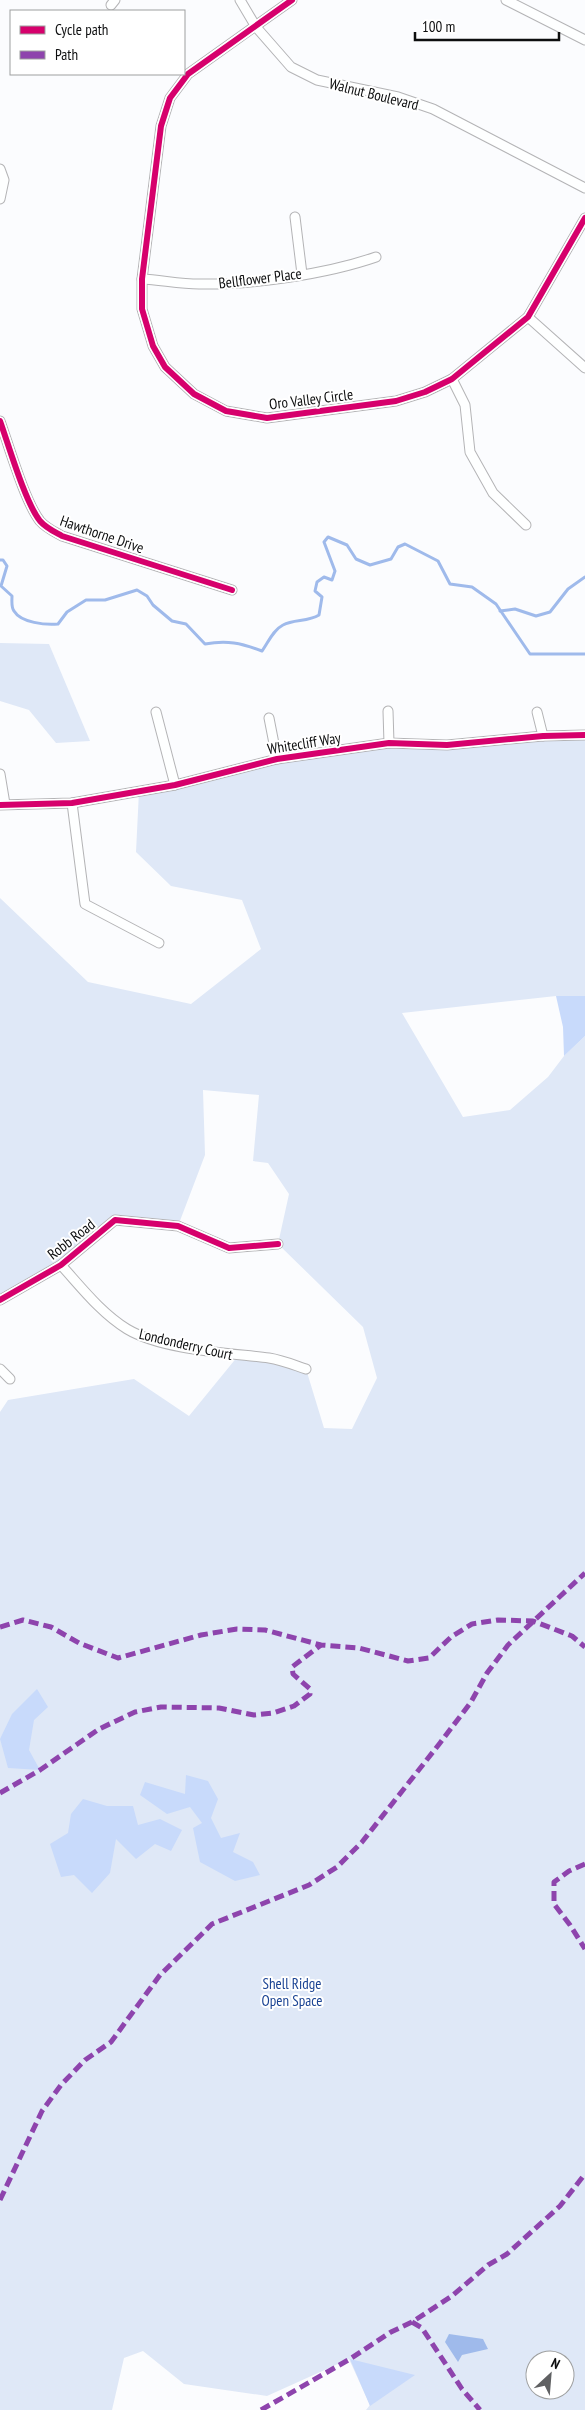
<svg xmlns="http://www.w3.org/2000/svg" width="585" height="2410" font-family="'PT Sans Narrow',sans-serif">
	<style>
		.green { fill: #dfe8f7; fill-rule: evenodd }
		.forest { fill: #c8dafb }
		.water { fill: #9fbaeb }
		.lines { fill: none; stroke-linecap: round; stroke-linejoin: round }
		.stream { stroke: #9fbaeb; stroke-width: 3 }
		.minor-casing { stroke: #b4b4b6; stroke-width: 11 }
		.minor { stroke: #feffff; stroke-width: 9 }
		.quiet { stroke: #8e44ad; stroke-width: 5; stroke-dasharray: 10 5; stroke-linecap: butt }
		.cycleway-casing { stroke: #fff; stroke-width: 9 }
		.cycleway { stroke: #d6006c; stroke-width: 6 }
		.labels { text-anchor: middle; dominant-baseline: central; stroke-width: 4; stroke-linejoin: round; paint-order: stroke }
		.street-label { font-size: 15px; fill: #0d0e0f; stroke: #fff }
		.park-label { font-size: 15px; fill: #1a4393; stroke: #fff }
	</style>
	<rect width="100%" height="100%" fill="#fbfcfe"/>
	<g class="green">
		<path d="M0 643 49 644 90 741 56 743 29 710 0 701Z"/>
		<path d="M585 735V996H556L402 1013 463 1117 510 1110 548 1077 564 1056 585 1036V2410H366L370 2405 349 2359 267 2396 184 2384 143 2351 124 2358 112 2410H0V1412L8 1400 134 1379 189 1416 238 1356 306 1369 324 1428 352 1429 377 1378 363 1327 278 1244 289 1194 268 1163 253 1161 259 1095 203 1090 205 1155 178 1226 115 1220 61 1265 0 1300V898L88 982 191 1004 261 949 242 900 171 886 136 852 139 791 277 759 389 743ZM535 2360H565V2390H535Z"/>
	</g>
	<g class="forest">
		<path d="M556 996H585V1036L564 1056 563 1027Z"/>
		<path d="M37 1689 48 1707 34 1720 29 1750 40 1770 8 1768 0 1739 12 1714Z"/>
		<path d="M186 1775 208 1781 218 1799 211 1818 221 1838 240 1833 233 1852 253 1862 260 1875 235 1881 200 1862 193 1828 202 1823 190 1807 167 1814 140 1795 145 1782 185 1794Z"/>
		<path d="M83 1799 107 1806H133L138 1825 160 1819 182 1830 171 1851 155 1844 136 1859 116 1839 110 1873 92 1893 74 1875 61 1877 50 1844 68 1833 71 1814Z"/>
		<path d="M350 2359 415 2375 370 2406Z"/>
	</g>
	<path class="water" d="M449 2334 483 2339 488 2349 462 2355 458 2362 445 2342Z"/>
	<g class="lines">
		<g class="stream">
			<path d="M0 560H3L7 566 1 586 12 596C12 601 11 607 14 611 21 623 46 625 58 624L67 612 86 600H105L137 590 147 596 153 605 172 621 186 624 205 644C227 640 241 643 262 651 268 643 273 630 283 625 294 619 308 622 319 615L322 597 315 591 317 582 324 577 332 580 335 571 324 542 328 537 347 545 356 559 370 565 391 559 398 547 405 544 438 561 450 584 472 587 496 604 530 654H585"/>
			<path d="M500 611 515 609 536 616 550 612 568 589 585 577"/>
		</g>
		<g class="minor-casing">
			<g id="minor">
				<path d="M240 0 256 27 291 67 317 80 398 97 433 109 585 188"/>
				<path d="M292 0 188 74 170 98 161 126 142 279V309L153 346 165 367 194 394 226 411 267 418 396 401 425 392 452 379 528 317 585 218"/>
				<path d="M506 0 585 40"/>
				<path d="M111 5 115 0"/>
				<path d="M0 169 4 180 0 199"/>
				<path d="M295 217 302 274"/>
				<path d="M142 279C161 280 180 284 199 284 252 285 327 274 376 257"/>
				<path d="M528 317 585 368"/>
				<path d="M452 379 465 405 470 452 493 493 526 525"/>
				<path d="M0 421C9 446 25 502 40 521 46 528 55 532 62 536L232 590"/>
				<path d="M388 711 389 743"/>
				<path d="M156 712 175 785"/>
				<path d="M537 712 543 736"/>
				<path d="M269 718 277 759"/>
				<path d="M0 774 5 804"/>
				<path d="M72 803 85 904 159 943"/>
				<path d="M0 805 72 803 175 785 277 759 389 743 447 745 543 736 585 735"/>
				<path d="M61 1265C81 1287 101 1313 127 1329 162 1350 229 1353 269 1358 282 1360 294 1365 306 1369"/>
				<path d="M0 1300 61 1265 115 1220 178 1226 229 1248 278 1244"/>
				<path d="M0 1369 10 1379"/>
			</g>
		</g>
		<use href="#minor" class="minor"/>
		<g class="quiet">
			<path d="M0 1627 23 1620 51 1627 79 1643 118 1658 201 1635 237 1629 265 1630 321 1645 359 1648 408 1661 429 1658 451 1637 472 1624 498 1620 533 1621 572 1636 585 1647"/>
			<path d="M0 1793 40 1770 99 1729 135 1712 161 1707 219 1708 254 1715 273 1713 294 1706 310 1694V1689L293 1674 292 1667 321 1645"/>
			<path d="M585 1864 569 1871 554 1882V1904L570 1925 585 1949"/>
			<path d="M0 2200 42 2111 61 2085 85 2060 111 2042 160 1975 212 1924 309 1885 337 1867 362 1842 440 1743 471 1702 487 1673 508 1645 585 1573"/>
			<path d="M412 2322 422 2328 462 2389 480 2410"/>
			<path d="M261 2410 350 2359 391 2332 412 2322 452 2296 488 2265 507 2254 560 2206 585 2174"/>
		</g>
		<g class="cycleway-casing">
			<g id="cycleway">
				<path d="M292 0 188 74 170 98 161 126 142 279V309L153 346 165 367 194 394 226 411 267 418 396 401 425 392 452 379 528 317 585 218"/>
				<path d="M0 421C9 446 25 502 40 521 46 528 55 532 62 536L232 590"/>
				<path d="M0 805 72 803 175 785 277 759 389 743 447 745 543 736 585 735"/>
				<path d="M0 1300 61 1265 115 1220 178 1226 229 1248 278 1244"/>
			</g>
		</g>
		<use href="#cycleway" class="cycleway"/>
	</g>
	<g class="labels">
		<g class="street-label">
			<text transform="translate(374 94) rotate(14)">Walnut Boulevard</text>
			<text transform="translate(260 278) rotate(-7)">Bellflower Place</text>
			<text transform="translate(311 399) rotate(-7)">Oro Valley Circle</text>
			<text transform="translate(102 534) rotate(19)">Hawthorne Drive</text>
			<text transform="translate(304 743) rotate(-9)">Whitecliff Way</text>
			<text transform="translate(71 1239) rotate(-38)">Robb Road</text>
			<text transform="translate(186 1344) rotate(13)">Londonderry Court</text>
		</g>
		<g class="park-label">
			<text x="292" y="1983">Shell Ridge<tspan x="292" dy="17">Open Space</tspan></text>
		</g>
	</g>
	<rect x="10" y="10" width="175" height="65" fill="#ffffff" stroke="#9e9f9f"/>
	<rect x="20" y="26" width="25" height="8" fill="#d6006c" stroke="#9e9f9f"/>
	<text x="55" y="35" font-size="15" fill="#0d0e0f">Cycle path</text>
	<rect x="20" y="51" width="25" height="8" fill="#8e44ad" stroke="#9e9f9f"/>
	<text x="55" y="60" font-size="15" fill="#0d0e0f">Path</text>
	<g transform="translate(550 2375) rotate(26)"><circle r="24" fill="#ffffff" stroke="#9e9f9f"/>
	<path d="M0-4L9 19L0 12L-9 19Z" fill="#606163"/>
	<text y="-8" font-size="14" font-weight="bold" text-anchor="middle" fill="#0d0e0f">N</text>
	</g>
	<path d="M415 32v8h144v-8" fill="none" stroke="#0d0e0f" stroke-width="2.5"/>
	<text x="422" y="32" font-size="15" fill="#0d0e0f" stroke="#ffffff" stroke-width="4" paint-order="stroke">100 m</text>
</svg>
